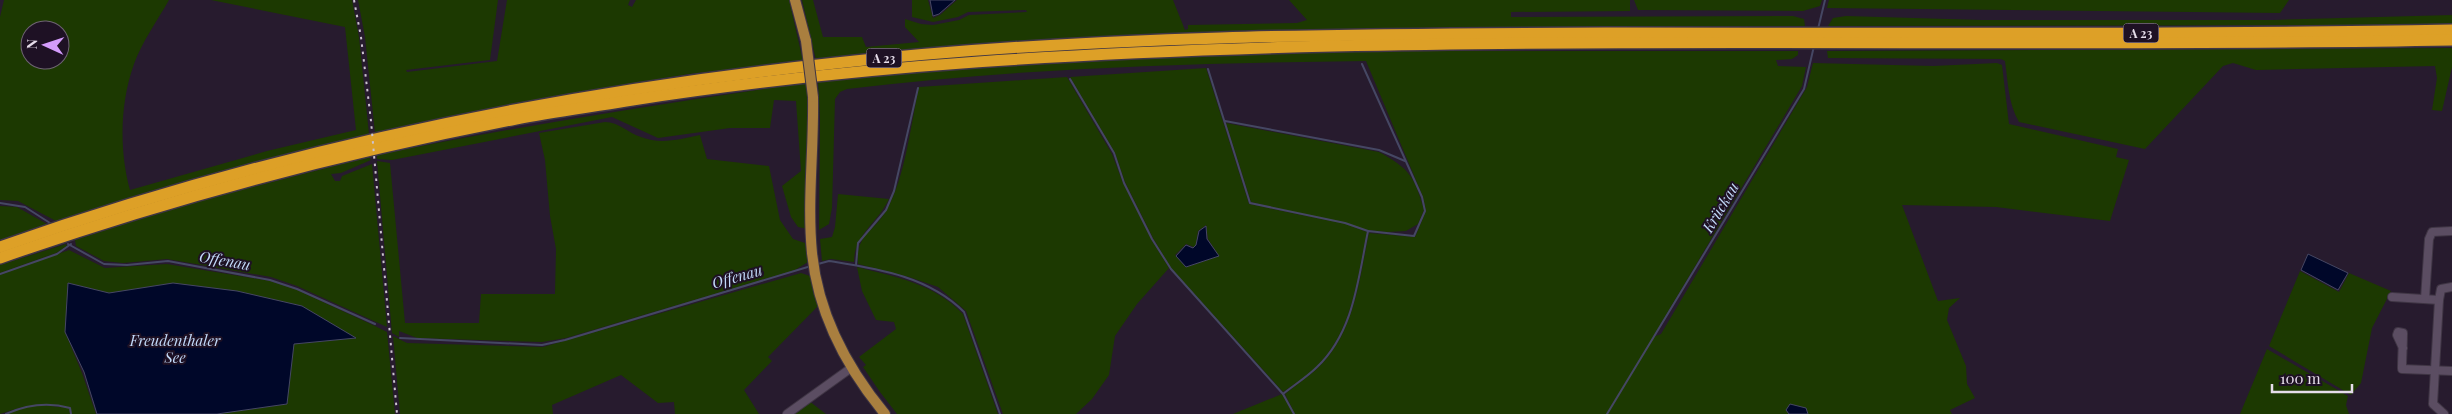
<svg xmlns="http://www.w3.org/2000/svg" width="2452" height="414" font-family="'Playfair Display',serif">
	<style>
		.green { fill: #1c3901; fill-rule: evenodd }
		.water { fill: #000729; stroke: #454763 }
		.lines { fill: none; stroke-linecap: round; stroke-linejoin: round }
		.stream { stroke: #454763; stroke-width: 2 }
		.minor-casing { stroke: #3f3544; stroke-width: 10 }
		.major-casing { stroke: #3f3544; stroke-width: 12 }
		.highway-casing { stroke: #3f3544; stroke-width: 14 }
		.minor { stroke: #5b4d62; stroke-width: 8 }
		.major { stroke: #a97f3f; stroke-width: 10 }
		.highway { stroke: #dda027; stroke-width: 11 }
		.rail { stroke: #ccc3d1; stroke-width: 2; stroke-dasharray: 2.5 5; stroke-linecap: butt }
		.major-bridge-casing { stroke: #3f3544; stroke-width: 12; stroke-linecap: butt }
		.major-bridge { stroke: #a97f3f; stroke-width: 10 }
		.labels { text-anchor: middle; dominant-baseline: central; stroke-width: 4; stroke-linejoin: round; paint-order: stroke }
		.shield { fill: #1e1124; stroke: #aaa0af; stroke-width: 1 }
		.shield-label { font-size: 12px; font-weight: bold; fill: #e6ddea }
		.water-label { font-size: 15px; font-style: italic; fill: #c2d9f9; stroke: #1e1124 }
	</style>
	<rect width="100%" height="100%" fill="#271b2e"/>
	<g class="green">
		<path d="M4 0H169C157 21 142 42 134 64 120 103 119 150 130 190L267 151 356 130 345 27 211 0H352L359 37 369 134 270 159 56 221 18 201 0 200V17ZM30 30H60V60H30Z"/>
		<path d="M358 0H498L490 60 406 70 407 72 497 61 507 0H630L628 5 632 7 636 0H789L803 61 689 74 545 98 375 133 365 37Z"/>
		<path d="M802 0H813L823 37H862L866 47 919 42 905 27V19L921 24 933 25 959 20 969 15 1027 12 1026 10 968 12 958 17 933 22 912 17V0H928L933 18 940 15 957 0H1173L1185 30 1188 29V25L1297 23 1307 20 1289 0H1630V11L1511 12V17L1793 16 1804 19 1805 26C1475 28 1144 23 816 60Z"/>
		<path d="M1634 0H1822L1820 6 1803 11 1638 10Z"/>
		<path d="M1829 0H2289L2280 13 1827 8Z"/>
		<path d="M2452 15V24L2448 25 1828 26 1833 18 1846 16 1982 20H2272Z"/>
		<path d="M2452 48V67L2442 111 2432 110 2437 78 2435 66 2256 70 2233 63 2223 66 2145 149 2019 122C2008 103 2008 82 2005 61L2001 59 1828 58 1827 51Z"/>
		<path d="M1364 51H1798V55L1792 59 1776 60 1778 66 1806 67 1802 86 1653 337 1661 334 1807 87 1813 63 1933 66 1997 63 2002 65 2009 124 2118 149 2116 157 2129 160 2110 221 1996 207 1902 205 1938 301 1960 298 1949 308 1947 320 1966 366 1967 384 1975 398 1950 410 1952 414H1808L1786 410 1789 414H1295L1285 394C1296 385 1308 377 1318 368 1355 332 1359 280 1369 233L1415 237 1426 211 1423 197 1366 61C1193 63 1019 68 847 89L840 92 835 99 832 208 829 224 819 230 820 119 818 81C1000 64 1181 56 1364 51Z"/>
		<path d="M1206 68 1249 204 1345 224 1367 232C1357 279 1353 330 1317 366 1307 376 1294 384 1283 392L1171 268 1153 238 1125 182 1115 153 1070 77ZM1206 225 1208 239 1219 256 1186 267 1175 255 1186 244 1194 247 1196 245 1198 231Z"/>
		<path d="M1067 77 1112 154 1123 183 1151 239 1169 268 1137 304 1115 336 1109 375 1092 399 1076 414H1003L966 311 938 287 909 277 858 264C855 234 875 232 887 209 905 178 911 123 919 87Z"/>
		<path d="M806 83 808 98V229L798 227 791 217 782 186 801 171 796 101 774 100 770 128H730L658 138 612 117 392 160 377 159V155C519 126 662 103 806 83Z"/>
		<path d="M605 122C619 122 628 133 641 137 661 145 680 139 700 135L707 159 769 166 780 220 793 239 805 243 808 262 795 270 566 338 542 342 417 338 399 331V337L392 333 377 161 390 163 405 323H479L481 294H555L556 249 550 216 545 160 539 133Z"/>
		<path d="M1226 123 1379 152C1410 169 1414 176 1424 210L1418 224 1406 231 1387 232 1368 230 1251 202Z"/>
		<path d="M369 157 371 160 341 173 331 174 335 181H340L342 176 372 164 387 327 297 286 271 277 167 259 123 263 104 261 76 246 75 240 189 203Z"/>
		<path d="M838 194 889 199C878 223 854 234 854 262L831 259 822 261 820 239 832 237 835 227Z"/>
		<path d="M0 206 17 207 47 224 0 240Z"/>
		<path d="M66 244 67 246 56 253 0 273V265Z"/>
		<path d="M69 250 105 268 167 264 270 281 297 290 375 326 387 332 395 414H217L286 404 294 344 355 338 302 306 237 291 173 283 109 293 68 283 65 332 82 373 96 414H71L70 407 42 404 22 407 0 414V275Z"/>
		<path d="M857 267C896 277 935 284 963 314L998 414H897L880 392 863 367 866 365 859 357 896 329 894 322 876 320 862 291Z"/>
		<path d="M2300 271 2339 292 2349 273 2391 291 2372 328 2361 383 2351 395 2269 346Z"/>
		<path d="M801 273 810 276 818 306 768 357 772 361 744 390 759 414H675L674 402 658 403 621 375 552 405 553 414H400L393 336 407 343 543 347Z"/>
		<path d="M2267 349 2348 396 2346 405 2349 414H2280V412V414H2240Z"/>
		<path d="M1282 394 1293 414H1233Z"/>
		<path d="M809 401 826 414H793Z"/>
		<path d="M41 405 69 408 70 414H7L22 408Z"/>
	</g>
	<g class="water">
		<path d="M930 0H955L939 14 933 16Z"/>
		<path d="M1206 226 1207 239 1219 256 1186 267 1176 256 1186 245 1193 248 1196 245 1199 231Z"/>
		<path d="M2308 254 2348 273 2338 290 2301 270Z"/>
		<path d="M68 283 109 293 173 283 237 291 302 306 356 338 294 344 287 404 217 414H97L84 372 65 332Z"/>
		<path d="M1790 404 1806 408 1808 414H1789L1786 410Z"/>
	</g>
	<g class="lines">
		<g class="stream">
			<path d="M1818 29 1825 0"/>
			<path d="M1208 69 1250 203 1345 223 1368 231"/>
			<path d="M1070 79 1114 153 1124 183 1152 239 1171 269 1283 394 1294 414"/>
			<path d="M1225 121 1379 150 1405 161"/>
			<path d="M0 203 25 207 50 223"/>
			<path d="M68 244 104 264 127 265 168 261 270 280 297 289 375 324"/>
			<path d="M818 264 829 261C878 269 928 276 964 312L1000 414"/>
			<path d="M856 265 858 243 886 210 894 191 918 88"/>
			<path d="M0 274 57 254 71 244"/>
			<path d="M400 338 542 345 565 340 811 266"/>
			<path d="M1283 394C1294 385 1307 377 1317 367 1354 332 1358 279 1368 231L1414 236 1425 211 1422 197 1362 64"/>
			<path d="M6 414C26 405 48 402 70 408L71 414"/>
			<path d="M1607 414 1804 89 1814 46"/>
		</g>
		<g class="minor-casing">
			<g id="minor">
				<path d="M2392 297 2439 300"/>
				<path d="M2425 299 2429 239 2432 232 2452 231"/>
				<path d="M2403 348 2397 335 2398 332 2403 333C2403 345 2402 357 2402 369L2452 371"/>
				<path d="M787 414 851 368"/>
				<path d="M2444 414 2433 404 2439 300 2441 289 2452 287"/>
			</g>
		</g>
		<g class="major-casing">
			<g id="major">
				<path d="M795 0 806 41"/>
				<path d="M813 97C814 149 807 202 812 253 818 313 847 368 885 414"/>
			</g>
		</g>
		<g class="highway-casing">
			<g id="highway">
				<path d="M0 247C270 152 552 93 836 63 1092 35 1350 34 1606 33 1888 33 2170 35 2452 30"/>
				<path d="M0 258C168 199 341 153 516 119 552 112 590 107 626 101 860 64 1096 52 1333 46 1706 38 2079 47 2452 40"/>
			</g>
		</g>
		<use href="#minor" class="minor"/>
		<use href="#major" class="major"/>
		<use href="#highway" class="highway"/>
		<path class="rail" d="M354 0 361 37 371 121 397 414"/>
		<g class="major-bridge-casing">
			<path id="major-bridge" d="M806 41 813 97"/>
		</g>
		<use href="#major-bridge" class="major-bridge"/>
	</g>
	<g class="labels">
		<g class="shield">
			<rect x="2123.5" y="23.5" width="35" height="19" rx="4"/>
			<rect x="866.5" y="48.5" width="35" height="19" rx="4"/>
		</g>
		<g class="shield-label">
			<text x="2141" y="33">A 23</text>
			<text x="884" y="58">A 23</text>
		</g>
		<g class="water-label">
			<text transform="translate(1720 207) rotate(-59)">Krückau</text>
			<text transform="translate(225 260) rotate(10)">Offenau</text>
			<text transform="translate(737 276) rotate(-16)">Offenau</text>
			<text x="175" y="340">Freudenthaler<tspan x="175" dy="17">See</tspan></text>
		</g>
	</g>
	<g transform="translate(45 45) rotate(273)"><circle r="24" fill="#1e1124" stroke="#6e6373"/>
	<path d="M0-4L9 19L0 12L-9 19Z" fill="#d49cfb"/>
	<text y="-8" font-size="14" font-weight="bold" text-anchor="middle" fill="#e6ddea">N</text>
	</g>
	<path d="M2272 384v8h80v-8" fill="none" stroke="#e6ddea" stroke-width="2.5"/>
	<text x="2280" y="384" font-size="15" fill="#e6ddea" stroke="#1e1124" stroke-width="4" paint-order="stroke">100 m</text>
</svg>
